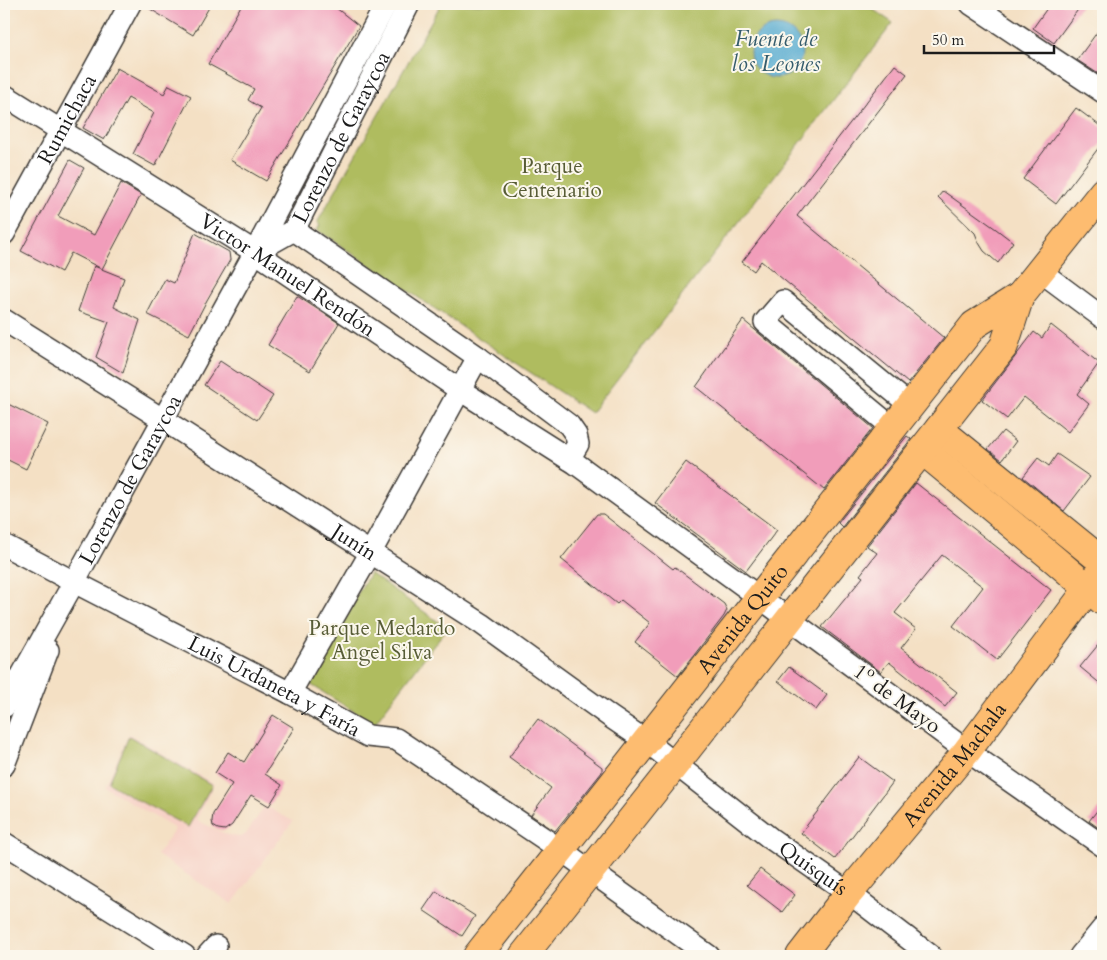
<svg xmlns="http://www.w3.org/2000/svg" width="1107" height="960" font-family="Cardo,serif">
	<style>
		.built { fill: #f7d1c6 }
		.green { fill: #afbc5e; stroke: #666c3d }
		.water { fill: #54aad0; stroke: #386376 }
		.building { fill: #f19dba }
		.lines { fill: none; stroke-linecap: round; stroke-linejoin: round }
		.minor-casing { stroke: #3c3935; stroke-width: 24 }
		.major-casing { stroke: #3c3935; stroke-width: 30 }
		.minor { stroke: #fff; stroke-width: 21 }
		.major { stroke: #fdbc70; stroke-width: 28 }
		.labels { text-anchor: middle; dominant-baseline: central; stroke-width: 4; stroke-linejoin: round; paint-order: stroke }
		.street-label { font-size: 21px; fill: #1c1c1c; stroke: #fbf7ec }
		.park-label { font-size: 21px; fill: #575c36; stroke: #fbf7ec }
		.water-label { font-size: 22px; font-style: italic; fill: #355c6d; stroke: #fbf7ec }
	</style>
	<rect width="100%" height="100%" fill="#fbf7ec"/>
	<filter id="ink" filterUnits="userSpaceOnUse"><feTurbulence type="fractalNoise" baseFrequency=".02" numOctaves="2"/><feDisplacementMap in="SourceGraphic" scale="10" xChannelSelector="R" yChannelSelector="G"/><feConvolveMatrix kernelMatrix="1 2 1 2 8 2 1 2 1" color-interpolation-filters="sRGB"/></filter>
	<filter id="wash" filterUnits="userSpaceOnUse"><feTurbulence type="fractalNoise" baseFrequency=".0096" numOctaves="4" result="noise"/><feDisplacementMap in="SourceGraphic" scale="20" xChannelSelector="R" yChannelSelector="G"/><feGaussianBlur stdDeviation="1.12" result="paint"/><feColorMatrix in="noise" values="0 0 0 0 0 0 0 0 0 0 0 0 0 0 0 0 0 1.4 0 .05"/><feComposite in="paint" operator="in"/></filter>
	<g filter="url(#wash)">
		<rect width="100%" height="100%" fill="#f4e0c4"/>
		<path class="built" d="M129 734 214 784 196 820 228 835 241 837 246 834 265 806 293 821 232 904 157 855 175 829 105 787Z"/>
		<g class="green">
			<path d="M441 4H865L893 23 591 413 317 230 320 225 317 223Z"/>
			<path d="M370 573 447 628 374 724 305 681Z"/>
			<path d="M129 736 212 785 188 827 134 798 109 783Z"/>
		</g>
		<circle class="water" cx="776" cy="52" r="26"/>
		<g id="blocks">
			<g class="building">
				<path d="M142 4H211L193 35Z"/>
				<path d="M242 4H331L359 26 266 181 230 160 261 108 248 100 254 89 208 64Z"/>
				<path d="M1050 4H1082L1054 43 1033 28Z"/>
				<path d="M1103 24V77L1077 60Z"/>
				<path d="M895 65 907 74 797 216 944 338 908 383 761 261 754 271 742 262Z"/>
				<path d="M117 68 164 94 169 85 191 96 155 166 133 154 154 113 128 98 104 140 83 128Z"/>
				<path d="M1076 108 1103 128V142L1056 204 1023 179Z"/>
				<path d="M70 160 84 168 58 216 94 235 121 183 141 195 102 269 71 253 61 272 21 251Z"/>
				<path d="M943 191 996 229 1013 242 998 263 984 251 979 243 975 233 938 197Z"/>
				<path d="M195 233 229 252 230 260 207 300 189 335 147 314 165 279 174 283Z"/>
				<path d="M94 266 124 278 114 307 140 320 123 373 96 357 109 322 78 311Z"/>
				<path d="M297 296 339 323 310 371 268 345Z"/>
				<path d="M743 320 873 428 824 490 696 387Z"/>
				<path d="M1051 325 1099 363 1077 394 1089 404 1068 432 1024 397 1007 419 982 400 1034 332 1042 338Z"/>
				<path d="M220 361 273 396 257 420 204 385Z"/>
				<path d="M4 402 48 424 26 469 4 458Z"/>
				<path d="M1003 431 1016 441 1002 460 988 449Z"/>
				<path d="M907 436 911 439 842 527 838 523Z"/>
				<path d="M1057 454 1090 477 1064 511 1023 477 1038 458 1049 466Z"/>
				<path d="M686 462 777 530 746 571 655 503Z"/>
				<path d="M916 483 1051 590 997 660 953 626 983 587 942 555 895 613 916 629 901 648 957 692 945 707 889 662 881 672 822 627 863 577 860 575 877 553 867 546Z"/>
				<path d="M597 514H603L673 569 675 567 724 604 727 610 724 616 678 676 635 642 650 623 621 600 617 604 561 559Z"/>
				<path d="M1103 639V686L1080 667Z"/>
				<path d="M789 667 827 695 816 710 778 681Z"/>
				<path d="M273 715 294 728 265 774 282 785 269 806 251 795 232 825 225 830 218 829 213 826 212 821 213 814 232 784 215 773 228 752 244 762Z"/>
				<path d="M538 719 602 767V772L555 831 531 815 551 788 509 757Z"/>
				<path d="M859 757 893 782 835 859 801 833Z"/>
				<path d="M1103 803V831L1089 821Z"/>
				<path d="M760 869 795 895 782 912 747 885Z"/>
				<path d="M436 891 475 916 462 936 423 910Z"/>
			</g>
		</g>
	</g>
	<g filter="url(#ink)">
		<use href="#blocks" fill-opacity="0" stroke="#3c3935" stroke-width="1"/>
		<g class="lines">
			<g class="minor-casing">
				<g id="minor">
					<path d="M971 4 1103 92"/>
					<path id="s1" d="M4 95 255 252 460 390 575 463 759 597 967 751 1103 846"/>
					<path d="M294 230 478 357 569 425 576 435 578 444 569 459"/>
					<path id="s2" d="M4 234 130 4"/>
					<path id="s3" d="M255 252 294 230 409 4"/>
					<path d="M1040 271 1103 318"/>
					<path id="s4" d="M4 320 162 419 482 624 612 718 646 741 770 838 849 893 931 956"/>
					<path d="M893 428 765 322 783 301 911 406"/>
					<path id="s5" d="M4 545 74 582 290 693 368 736 396 739 561 850 709 956"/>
					<path d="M290 693 371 552 478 357"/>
					<path id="s6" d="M4 707 74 582 255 252 386 4"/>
					<path d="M4 765 48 650"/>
					<path d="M4 843 185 956"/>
					<path d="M207 956 216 946"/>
					<path d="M1080 956 1103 928"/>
				</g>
			</g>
			<g class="major-casing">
				<g id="major">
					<path d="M939 429 1103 562"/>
					<path d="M922 450 1055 560 1103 601"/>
					<path id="s7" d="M477 956 974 325 1020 296 1103 192"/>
					<path d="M523 956 681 757 1004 346 1020 296"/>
					<path id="s8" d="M800 956 849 893 967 751 1103 569"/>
				</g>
			</g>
			<use href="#minor" class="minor"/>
			<use href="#major" class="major"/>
		</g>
	</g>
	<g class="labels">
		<g class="street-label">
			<text stroke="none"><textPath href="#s2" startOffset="131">Rumichaca</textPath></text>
			<text stroke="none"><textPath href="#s3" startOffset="149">Lorenzo de Garaycoa</textPath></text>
			<text stroke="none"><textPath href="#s1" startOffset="336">Victor Manuel Rendón</textPath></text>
			<text stroke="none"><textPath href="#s6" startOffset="260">Lorenzo de Garaycoa</textPath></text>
			<text stroke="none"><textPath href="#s4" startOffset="415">Junín</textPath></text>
			<text stroke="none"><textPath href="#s7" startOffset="429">Avenida Quito</textPath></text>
			<text stroke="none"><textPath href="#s5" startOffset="305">Luis Urdaneta y Faría</textPath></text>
			<text transform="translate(897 699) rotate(36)">1º de Mayo</text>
			<text stroke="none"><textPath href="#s8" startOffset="246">Avenida Machala</textPath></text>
			<text stroke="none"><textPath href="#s4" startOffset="978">Quisquís</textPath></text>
		</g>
		<g class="park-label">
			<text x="552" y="166">Parque<tspan x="552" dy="24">Centenario</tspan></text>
			<text x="382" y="628">Parque Medardo<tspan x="382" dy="24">Angel Silva</tspan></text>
		</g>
		<g class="water-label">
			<text x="776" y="39">Fuente de<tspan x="776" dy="25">los Leones</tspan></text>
		</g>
	</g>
	<rect width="1107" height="960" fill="none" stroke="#fbf7ec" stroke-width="20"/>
	<path d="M924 45v8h130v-8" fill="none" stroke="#1c1c1c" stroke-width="2.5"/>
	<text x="932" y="45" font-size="15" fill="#1c1c1c" stroke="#fbf7ec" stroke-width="4" paint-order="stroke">50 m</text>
</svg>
